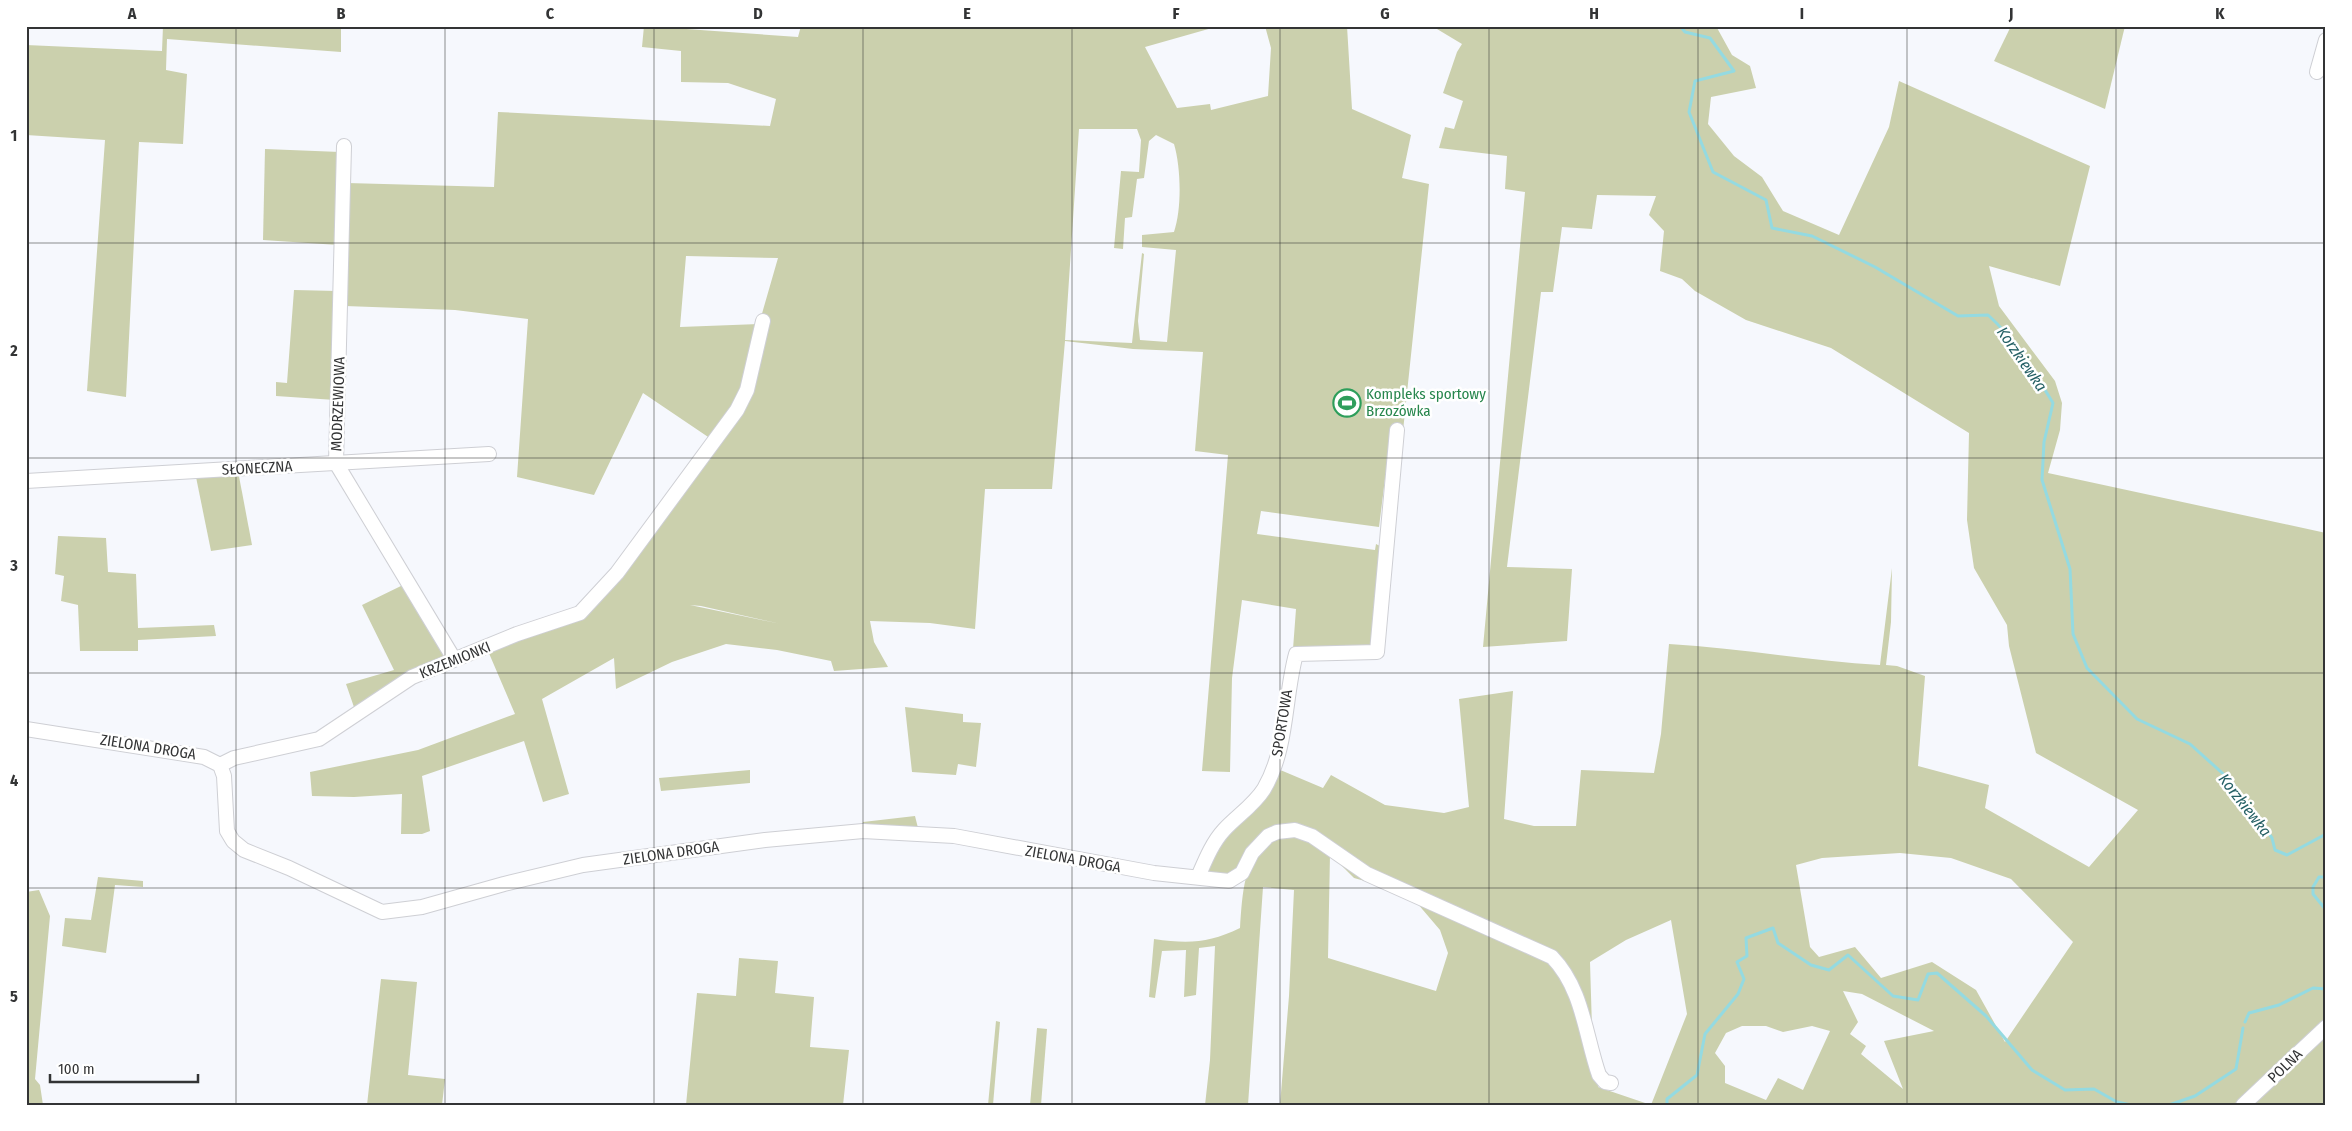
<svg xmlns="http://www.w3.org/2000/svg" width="2352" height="1131" font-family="'Fira Sans Condensed',sans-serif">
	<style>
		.green { fill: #cbd0ad; fill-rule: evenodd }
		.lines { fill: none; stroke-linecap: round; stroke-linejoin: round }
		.stream { stroke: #94dae1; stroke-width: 3 }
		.minor-casing { stroke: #cecfd4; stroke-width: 16 }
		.minor { stroke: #fff; stroke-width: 14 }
		.grid { fill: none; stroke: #333435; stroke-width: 1; stroke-opacity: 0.55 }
		.labels { text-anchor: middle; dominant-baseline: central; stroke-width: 5; stroke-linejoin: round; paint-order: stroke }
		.leisure-label { font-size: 15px; fill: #27864d; stroke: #fff; text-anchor: start }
		.street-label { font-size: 15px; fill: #333435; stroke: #fff }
		.water-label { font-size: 16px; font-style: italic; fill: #256065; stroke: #fff }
		.neatline { fill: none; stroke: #333435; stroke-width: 2 }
		.grid-label { font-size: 16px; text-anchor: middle; font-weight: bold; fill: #333435 }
	</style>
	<rect width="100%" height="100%" fill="#f6f8fd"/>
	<g class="green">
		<path d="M163 26H341V52L167 39 166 70 187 74 183 144 139 142 126 397 87 391 105 140 26 135V45L162 51Z"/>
		<path d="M644 26 798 37 801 26H1219L1145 47 1177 108 1210 104 1211 110 1268 96 1271 48 1265 26H1347L1352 109 1411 135 1402 178 1429 184 1403 431H1391L1379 527 1261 511 1257 534 1375 550 1376 544 1382 547 1373 647 1293 649 1296 609 1242 600 1232 678 1230 772 1202 771 1228 455 1195 451 1203 352 1133 349 1065 341 1052 489H985L975 629 930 623 870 621 874 642 888 667 834 671 831 661 777 650 726 644 672 662 616 689 614 658 542 699 569 794 543 802 524 741 422 776 430 831 422 834H401L402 794 354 797 312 796 310 772 418 750 515 714 488 651 549 626 590 613 611 589 684 489 720 445 643 393 594 495 517 477 528 319 455 310 345 306 347 183 494 187 498 112 770 126 776 99 728 83 681 82V51L642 47ZM1079 129H1137L1141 140 1139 172 1121 171 1114 248 1123 249 1125 218 1132 217 1137 179 1144 178 1149 141 1156 135 1174 144C1181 167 1182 209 1174 232L1142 235V247L1176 250 1167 342 1140 340 1138 321 1144 254 1142 253 1132 343 1065 340ZM686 256 778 258 759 324 680 327ZM690 605 701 606 781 624Z"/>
		<path d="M1440 26H1716L1732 55 1750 66 1756 88 1711 97 1708 124 1734 156 1762 177 1783 211 1839 235 1889 127 1899 81 2090 166 2060 286 1989 266 1999 306 2055 381 2062 403 2060 430 2048 473 2326 533V1019L2285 1058 2253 1092 2237 1105H1651L1687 1014 1671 920 1626 940 1590 962 1592 1028 1600 1072 1598 1087 1651 1105H1280L1289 996 1294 890 1263 887 1248 1105H1205L1210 1060 1215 946 1199 948 1196 995 1184 997 1186 950 1162 951 1155 998 1149 997 1154 939C1189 944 1209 943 1240 928 1243 887 1244 834 1298 832L1301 827C1277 826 1258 834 1247 856 1243 865 1240 874 1231 877 1225 880 1217 878 1212 877L1208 871 1212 856 1223 838 1266 795 1278 769 1323 788 1331 775 1385 805 1444 813 1469 807 1459 699 1513 691 1504 819 1534 826H1576L1581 770 1654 773 1661 734 1669 644C1739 648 1810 661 1880 665L1892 568 1891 622 1886 665 1897 666 1925 676 1918 766 1989 785 1985 808 2089 867 2138 810 2036 753 2009 646 2007 625 1974 568 1967 520 1969 433 1831 348 1746 320 1695 291 1682 279 1660 271 1664 231 1649 215 1656 196 1597 195 1592 229 1562 227 1553 292H1541L1507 567 1572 569 1567 641 1483 647 1525 192 1505 189 1507 156 1439 148 1445 127 1454 129 1463 101 1443 93 1457 52 1462 44 1437 29ZM1900 853 1951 858 2011 879 2073 942 2005 1042 1976 990 1932 962 1881 978 1855 947 1819 957 1810 947 1796 865 1822 858ZM1330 854 1354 878 1397 890 1417 903 1440 930 1448 953 1436 991 1328 958ZM1843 991 1862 994 1934 1031 1884 1041 1903 1089 1861 1054 1866 1046 1850 1034 1858 1022ZM1742 1026H1766L1783 1032 1812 1026 1830 1031 1803 1090 1778 1078 1766 1100 1725 1083V1066L1715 1053 1726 1033Z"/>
		<path d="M2011 26H2125L2105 109 1994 61Z"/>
		<path d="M265 149 340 152 338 245 263 240Z"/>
		<path d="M294 290 337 291 335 400 276 396V382L287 383Z"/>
		<path d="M238 471 252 545 211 551 196 477Z"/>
		<path d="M58 536 106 538 108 572 136 574 138 628 214 625 216 636 138 640V651H80L78 605 61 601 64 576 55 574Z"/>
		<path d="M403 585 449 657 355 710 346 684 394 670 362 605Z"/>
		<path d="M905 707 963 714V722L981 723 976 767 958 764 956 775 912 772Z"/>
		<path d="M750 770V783L661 791 659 778Z"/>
		<path d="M915 816 918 828H861L863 822Z"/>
		<path d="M98 877 143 881V887L115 885 106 953 62 946 65 918 91 920Z"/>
		<path d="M39 890 50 916 35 1079 40 1085 43 1105H26V892Z"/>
		<path d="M739 958 778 961 775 993 814 997 810 1047 849 1050 843 1105H686L697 993 736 996Z"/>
		<path d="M381 979 417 982 408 1075 445 1079 442 1105H367Z"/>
		<path d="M996 1021 1000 1022 993 1105H988Z"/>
		<path d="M1037 1028 1047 1029 1041 1105H1030Z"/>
		<path d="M2326 1033V1105H2250Z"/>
	</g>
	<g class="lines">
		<g class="stream">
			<path d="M1680 26 1685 32 1710 38 1734 71 1695 81 1689 112 1713 172 1766 200 1772 228 1812 236 1875 267 1958 316 1988 315C2015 339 2034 372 2053 403L2044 442 2042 480 2070 569 2073 634 2087 668 2137 719 2190 744 2230 780 2272 838 2275 850 2287 855 2326 834"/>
			<path d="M2326 877H2319L2313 887V894L2326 910"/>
			<path d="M2245 1022 2249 1013 2279 1005 2313 988 2326 989"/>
			<path d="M1667 1105V1099L1697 1075 1705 1034 1738 994 1744 979 1737 962 1747 956 1746 938 1773 928 1778 943 1811 965 1829 970 1848 955 1893 996 1918 1000 1928 974 1937 973 1986 1016 2032 1070 2065 1090 2094 1089 2117 1102 2131 1105"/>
			<path d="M2169 1105 2195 1096 2236 1069 2243 1028"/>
		</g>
		<g class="minor-casing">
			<g id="minor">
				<path d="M2317 72 2326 40"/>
				<path d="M344 146 336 463 454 659"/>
				<path d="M26 481C181 473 334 462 489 454"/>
				<path d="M26 729 204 757 220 765 224 776 227 831 233 841 244 850 289 868 382 912 422 907 504 884 583 865 765 840 863 831 954 836 1154 873 1229 881 1242 873 1252 853 1268 836 1277 832 1295 830 1312 836 1367 874 1552 957C1583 989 1585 1035 1599 1075L1605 1082 1611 1083"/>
				<path d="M220 765 234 758 319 739 412 677 517 634 580 613 617 573 737 410 747 390 763 321"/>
				<path d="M1198 877C1205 861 1212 843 1224 830 1237 816 1254 805 1264 789 1288 748 1284 698 1296 654L1377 652 1397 430"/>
				<path d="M2243 1105 2326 1027"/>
			</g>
		</g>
		<use href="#minor" class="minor"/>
	</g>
	<path class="grid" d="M236 26V1105M445 26V1105M654 26V1105M863 26V1105M1072 26V1105M1280 26V1105M1489 26V1105M1698 26V1105M1907 26V1105M2116 26V1105M26 243H2326M26 458H2326M26 673H2326M26 888H2326"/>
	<defs>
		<g id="stadium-ring" transform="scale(1.4375)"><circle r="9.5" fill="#fff" stroke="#2e9e5b" stroke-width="1.5"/><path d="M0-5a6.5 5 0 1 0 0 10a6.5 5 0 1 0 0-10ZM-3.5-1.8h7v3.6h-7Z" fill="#2e9e5b"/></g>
	</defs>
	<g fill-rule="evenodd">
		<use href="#stadium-ring" x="1347" y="403"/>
	</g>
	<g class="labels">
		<g class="leisure-label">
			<text x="1366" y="394">Kompleks sportowy<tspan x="1366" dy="17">Brzozówka</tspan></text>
		</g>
		<g class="street-label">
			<text transform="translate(338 404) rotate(-88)">MODRZEWIOWA</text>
			<text transform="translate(257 468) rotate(-3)">SŁONECZNA</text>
			<text transform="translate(455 660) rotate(-22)">KRZEMIONKI</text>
			<text transform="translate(1282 723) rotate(-81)">SPORTOWA</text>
			<text transform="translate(148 747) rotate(9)">ZIELONA DROGA</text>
			<text transform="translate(671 853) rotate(-8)">ZIELONA DROGA</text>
			<text transform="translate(1073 859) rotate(10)">ZIELONA DROGA</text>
			<text transform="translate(2285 1066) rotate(-44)">POLNA</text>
		</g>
		<g class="water-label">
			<text transform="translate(2022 359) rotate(55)">Korzkiewka</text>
			<text transform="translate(2245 805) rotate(52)">Korzkiewka</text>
		</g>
	</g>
	<rect width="2352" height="1131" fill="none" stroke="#ffffff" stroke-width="55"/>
	<path d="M50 1074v8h148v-8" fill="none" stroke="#333435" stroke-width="2.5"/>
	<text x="58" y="1074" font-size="15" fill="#333435" stroke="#ffffff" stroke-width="4" paint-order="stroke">100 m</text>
	<rect x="28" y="28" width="2296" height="1076" class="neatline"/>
	<g class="grid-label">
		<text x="132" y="19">A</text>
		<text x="341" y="19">B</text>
		<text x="550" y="19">C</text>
		<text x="758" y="19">D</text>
		<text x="967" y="19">E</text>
		<text x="1176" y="19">F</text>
		<text x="1385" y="19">G</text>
		<text x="1594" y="19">H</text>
		<text x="1802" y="19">I</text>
		<text x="2011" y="19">J</text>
		<text x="2220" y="19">K</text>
		<text x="14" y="141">1</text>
		<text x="14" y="356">2</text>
		<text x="14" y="571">3</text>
		<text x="14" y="786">4</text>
		<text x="14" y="1002">5</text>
	</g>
</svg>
